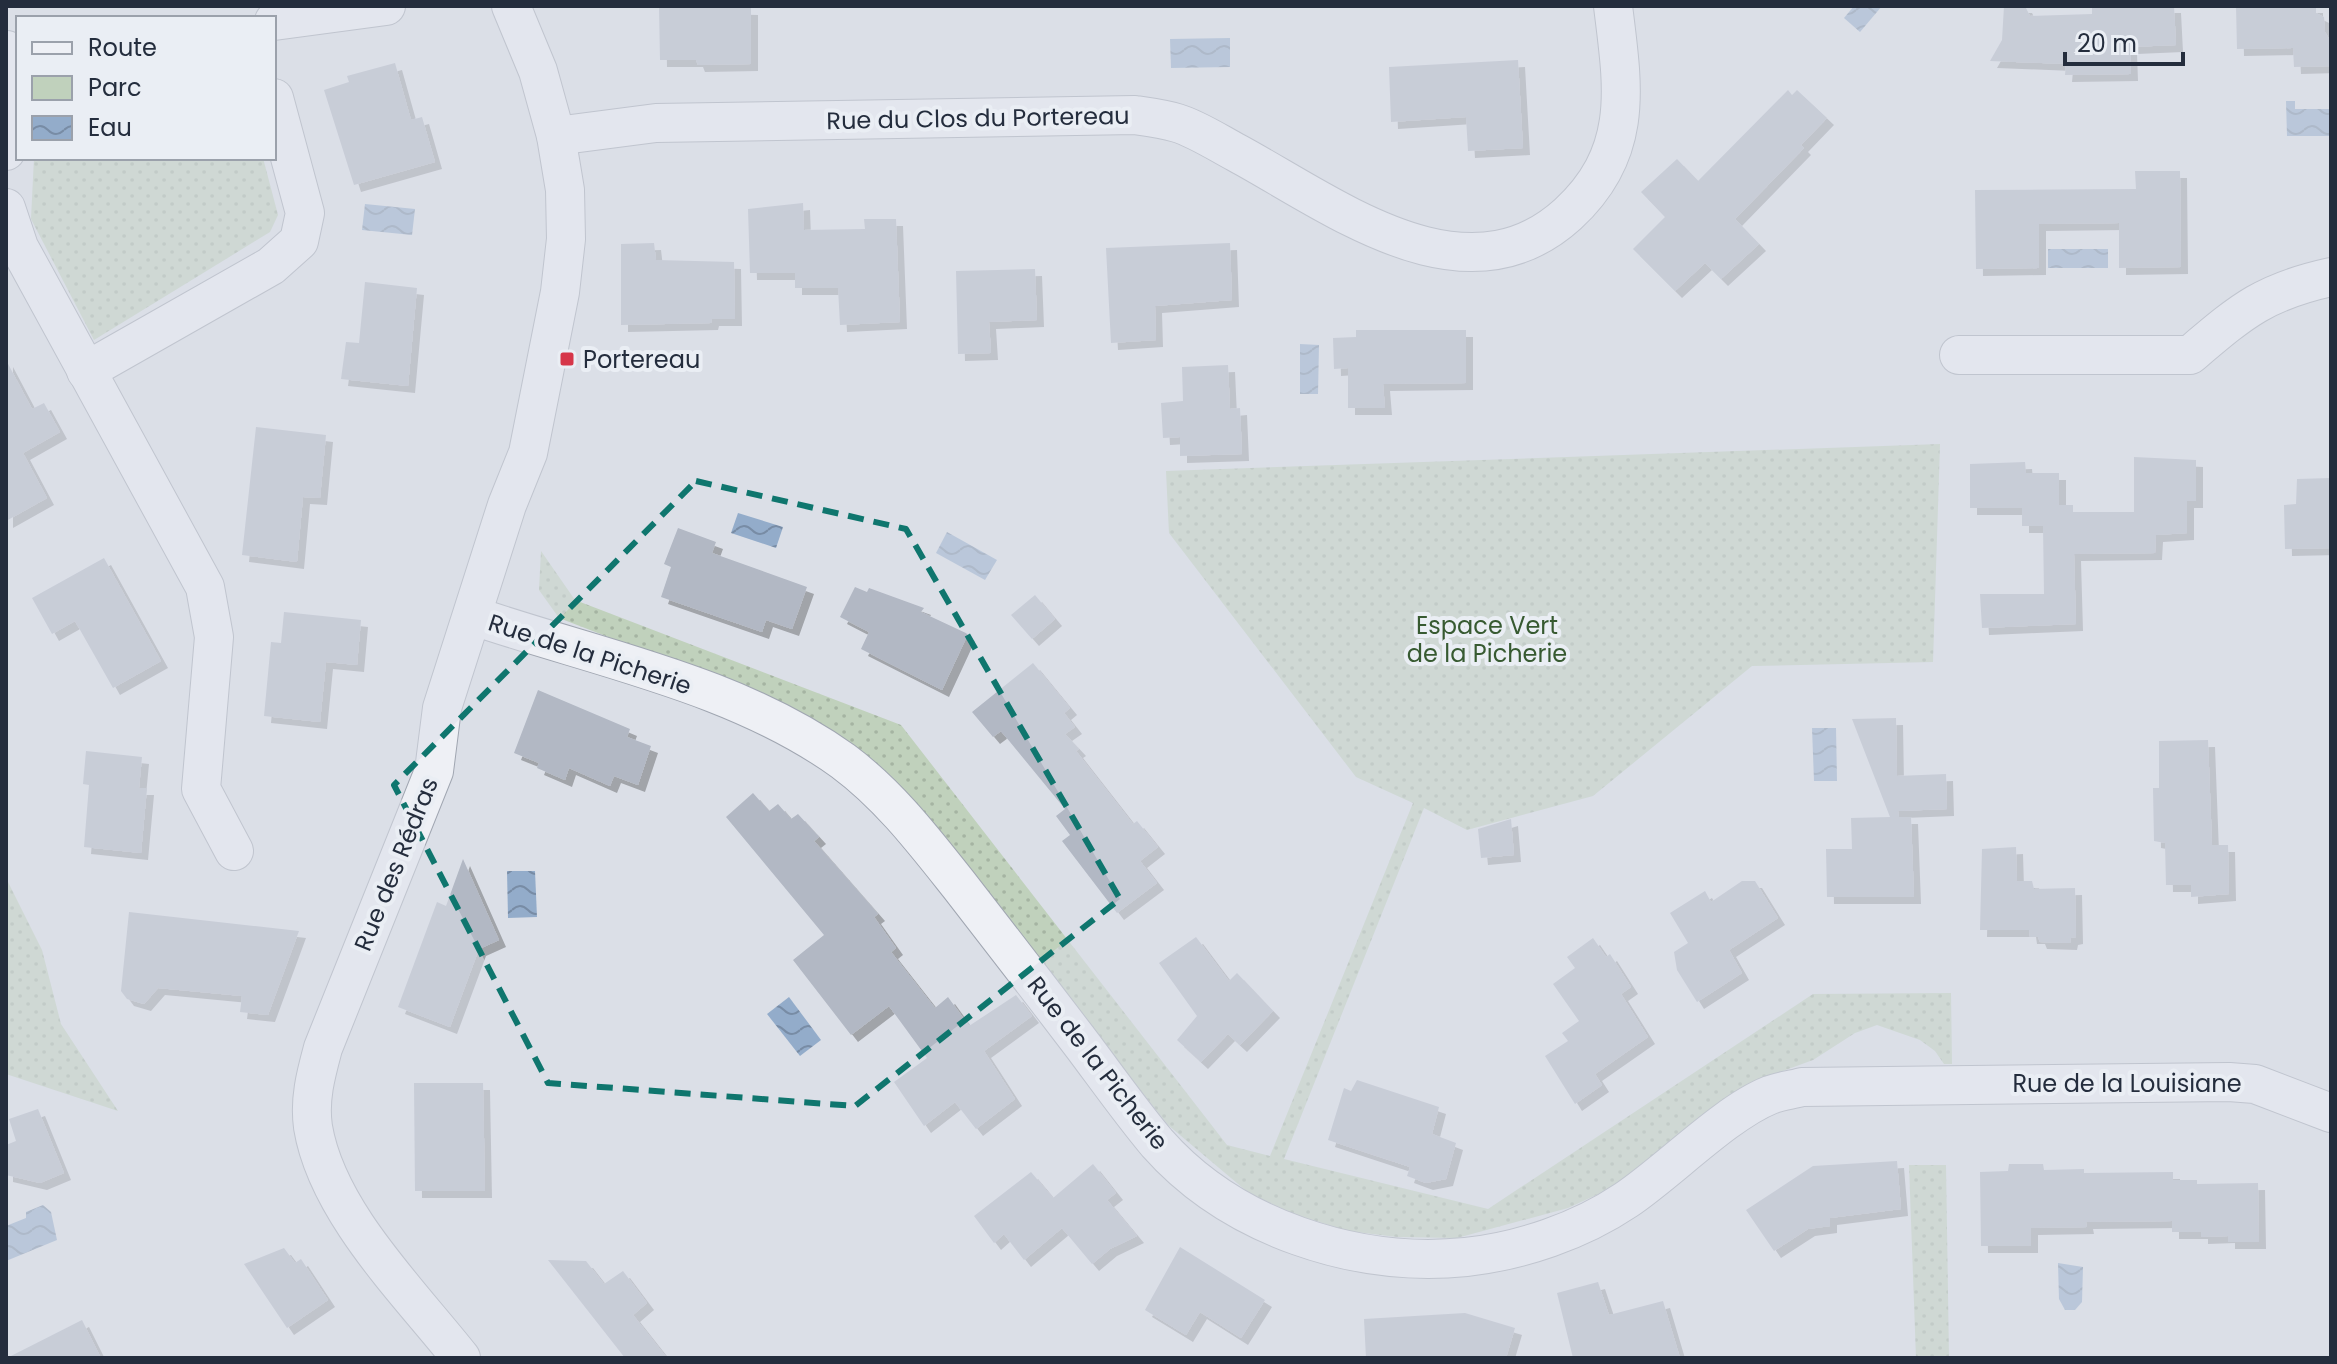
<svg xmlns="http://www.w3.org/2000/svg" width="2337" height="1364" font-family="Poppins,sans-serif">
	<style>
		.green { fill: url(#green-dots) }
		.water { fill: url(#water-waves) }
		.building { fill: #b2b8c4; filter: url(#shadow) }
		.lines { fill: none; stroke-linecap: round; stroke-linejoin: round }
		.minor-casing { stroke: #a0a6b1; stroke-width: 40 }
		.minor { stroke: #eef0f5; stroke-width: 38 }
		.marked { fill: none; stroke: #0f766e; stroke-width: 6; stroke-dasharray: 16 10; stroke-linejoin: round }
		.poi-dot { fill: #d63649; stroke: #eaeef4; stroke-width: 3 }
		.labels { text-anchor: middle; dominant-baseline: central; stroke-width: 8; stroke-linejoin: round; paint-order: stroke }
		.street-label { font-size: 24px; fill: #242d3d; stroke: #eaeef4 }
		.poi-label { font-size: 24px; fill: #242d3d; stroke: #eaeef4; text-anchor: start }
		.park-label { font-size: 24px; fill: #375a31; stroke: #eaeef4 }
	</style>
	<defs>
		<pattern id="green-dots" width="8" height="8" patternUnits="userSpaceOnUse" patternTransform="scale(2)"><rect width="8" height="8" fill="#c0d1bc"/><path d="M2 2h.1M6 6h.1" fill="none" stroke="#a5b4a2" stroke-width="1.8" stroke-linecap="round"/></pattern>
		<pattern id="water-waves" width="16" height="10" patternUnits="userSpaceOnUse" patternTransform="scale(2)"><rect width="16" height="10" fill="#93acca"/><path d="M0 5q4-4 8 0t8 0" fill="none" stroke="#788ca5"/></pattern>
		<filter id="shadow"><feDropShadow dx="7" dy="7" stdDeviation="0" flood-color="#0004"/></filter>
	</defs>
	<rect width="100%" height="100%" fill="#dbdfe7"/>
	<g class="green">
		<path d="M34 158H263L278 215 270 232 94 340 31 219Z"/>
		<path d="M1940 444 1933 662 1752 666 1593 796 1467 830 1424 808 1284 1159 1488 1209 1813 994 1951 993 1952 1064H1944L1935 1051 1920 1040 1877 1025 1855 1033 1813 1060 1764 1078 1620 1184 1568 1208 1457 1238 1397 1237 1348 1231 1297 1215 1250 1194 1168 1125 892 777 858 749 660 657 559 618 539 590 541 551 575 600 901 725 1227 1145 1270 1156 1413 803 1356 777 1169 533 1166 471Z"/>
		<path d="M6 878 42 950 61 1024 118 1111 6 1074Z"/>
		<path d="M1909 1165H1946L1949 1358H1916Z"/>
	</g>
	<g class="water">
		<path d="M1854 6H1882L1860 32 1844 18Z"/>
		<path d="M1230 38V67L1171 68 1170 39Z"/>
		<path d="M2286 101H2295V109H2331V136H2287Z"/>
		<path d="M365 204 415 209 412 235 362 230Z"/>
		<rect x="2048" y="249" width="60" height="19"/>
		<path d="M1300 344 1319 345 1318 394H1300Z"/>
		<path d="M738 513 783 527 776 548 731 533Z"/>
		<path d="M947 532 997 560 985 580 936 553Z"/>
		<path d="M1812 728H1836L1837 781H1814Z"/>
		<path d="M507 871H535L537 917 508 918Z"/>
		<path d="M789 997 821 1040 800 1056 767 1014Z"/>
		<path d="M43 1205 51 1212 57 1240 6 1261V1226L26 1218V1212Z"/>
		<path d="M2058 1263 2083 1267 2082 1302 2075 1310H2065L2059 1299Z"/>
	</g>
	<g class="building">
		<path d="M659 6 751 8V64L698 65 696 60H660Z"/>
		<path d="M2004 6H2025L2030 16 2092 14V6H2174L2176 45 2130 47 2131 74 2065 75 2066 64 1990 61 2002 40Z"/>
		<path d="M2236 6H2316V13L2324 17 2325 32 2331 42V66L2294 67 2293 48 2237 49Z"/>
		<path d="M1518 60 1523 148 1468 151 1466 117 1391 122 1389 67Z"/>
		<path d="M395 63 411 120 422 117 435 162 354 185 324 90 349 82 347 76Z"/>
		<path d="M1788 90 1792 95 1797 90 1827 118 1801 145 1804 148 1735 219 1759 244 1721 279 1705 263 1675 291 1633 249 1665 217 1641 192 1677 159 1698 181Z"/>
		<path d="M2135 171H2180L2181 267 2119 268V223L2039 224V268L1976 269 1975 190 2136 189Z"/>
		<path d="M803 203 804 230 865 229 864 219H896L900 322 840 325 838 288H795V273H750L748 209Z"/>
		<path d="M654 243 656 260 734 262 735 319H712L711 323 621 325V244Z"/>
		<path d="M1230 243 1232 300 1155 306 1156 340 1111 343 1106 248Z"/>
		<path d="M1035 269 1037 320 989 322 991 353 958 354 956 271Z"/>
		<path d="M365 282 417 288 408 386 341 379 346 342 359 343Z"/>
		<path d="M1356 330H1466V383L1383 384 1385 408H1348V368L1334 369 1333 338 1356 337Z"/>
		<path d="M6 360 32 409 44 403 60 432 23 453 47 498 6 521Z"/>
		<path d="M1228 365 1230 409 1240 408 1242 454 1180 456V437L1163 438 1161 403 1183 401 1182 367Z"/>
		<path d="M256 427 326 435 320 498 303 497 297 562 242 555Z"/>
		<path d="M2134 457 2196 460V501H2187V533L2156 535 2155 553 2074 554 2076 624 1982 628 1980 594H2044L2043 526H2022V508H1970V464L2025 462 2026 473H2059V505H2073V512H2134Z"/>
		<path d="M2331 478V548L2285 549 2284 505 2296 504 2297 479Z"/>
		<path d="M678 528 716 542 712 553 807 587 792 629 766 620 762 632 661 597 671 567 664 564Z"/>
		<path d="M104 558 161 661 113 688 75 621 52 634 32 598Z"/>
		<path d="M855 587 867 592 869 588 924 608 921 612 968 634 942 690 861 649 869 632 840 617Z"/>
		<path d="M1035 595 1055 619 1032 639 1011 615Z"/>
		<path d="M284 612 361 620 357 665 326 662 320 722 264 716 271 642 281 643Z"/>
		<path d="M1033 663 1070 708 1064 713 1075 727 1065 734 1079 749 1076 751 1133 824 1137 821 1158 847 1140 861 1157 883 1117 913 1062 841 1070 835 1056 816 1065 809 1001 731 993 737 972 712Z"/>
		<path d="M538 690 630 729 627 737 651 746 638 785 614 776 610 786 569 768 565 780 537 768 539 763 514 753Z"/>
		<path d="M1896 718 1897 776 1946 774 1947 809 1898 811 1899 817H1911L1914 897H1827L1826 849H1852L1851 818 1890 817 1852 719Z"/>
		<path d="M2208 740 2212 845H2228L2229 894 2191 897V885H2166L2165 843 2154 841 2153 788H2159V741Z"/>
		<path d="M86 751 142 757 139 788H147L141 853 84 847 89 785 83 784Z"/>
		<path d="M753 793 769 811 778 804 791 819 798 814 819 837 814 841 878 914 874 917 896 948 891 952 935 1008 948 997 969 1026 1016 995 1032 1016 984 1051 1015 1099 976 1129 955 1102 924 1126 894 1082 927 1058 889 1006 851 1035 793 960 824 935 726 817Z"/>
		<path d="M1511 819 1514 855 1481 858 1478 829Z"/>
		<path d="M2016 847 2017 881H2032L2034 889 2075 888 2076 937 2071 938 2070 943 2040 942 2038 937H2030L2029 930H1980L1982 849Z"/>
		<path d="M463 859 499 940 479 949 450 1027 398 1007 437 902 446 906Z"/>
		<path d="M1742 881H1755L1778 918 1729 950 1742 973 1697 1002 1677 970 1674 952 1688 943 1670 913 1705 891 1711 902Z"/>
		<path d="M129 912 299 931 268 1015 240 1012 242 996 158 988 144 1004 127 999 121 991Z"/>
		<path d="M1196 937 1229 981 1237 973 1273 1011 1240 1045 1228 1034 1201 1062 1177 1040 1197 1016 1159 963Z"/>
		<path d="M1593 938 1606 957 1610 954 1631 987 1621 994 1648 1037 1595 1074 1602 1085 1575 1104 1545 1056 1568 1041 1562 1033 1579 1021 1553 984 1575 968 1567 957Z"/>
		<path d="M1357 1080 1439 1107 1432 1134 1456 1143 1446 1179 1426 1183 1407 1176 1410 1167 1328 1140 1344 1088 1351 1091Z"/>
		<path d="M414 1083H483L485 1191H415Z"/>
		<path d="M38 1109 64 1173 40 1183 6 1175V1145L16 1141 9 1119Z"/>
		<path d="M1897 1161 1901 1209 1830 1218V1226L1808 1229 1774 1251 1746 1210 1813 1166Z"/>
		<path d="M1093 1164 1116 1193 1107 1200 1137 1236 1110 1249 1092 1264 1062 1228 1024 1260 1004 1234 994 1243 974 1216 1031 1172 1053 1198Z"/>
		<path d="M2009 1164H2043L2044 1170 2084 1169V1173L2173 1172V1180H2197V1184L2258 1183 2259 1242H2228V1236L2201 1237V1232H2172V1221L2086 1222 2087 1227 2031 1228V1246H1981L1980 1172 2008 1171Z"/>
		<path d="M1180 1247 1265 1300 1241 1338 1200 1312 1186 1335 1145 1310Z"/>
		<path d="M284 1248 295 1263 301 1259 328 1300 287 1328 244 1264Z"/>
		<path d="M548 1260 586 1261 604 1284 623 1271 647 1303 633 1315 667 1358H625Z"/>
		<path d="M1598 1282 1609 1315 1663 1301 1680 1358H1573L1557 1293Z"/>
		<path d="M1465 1313 1515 1328 1506 1358H1366L1364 1319Z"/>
		<path d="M82 1320 101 1358H7Z"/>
	</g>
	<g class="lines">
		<g class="minor-casing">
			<g id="minor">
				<path d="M274 21 386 6"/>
				<path d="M556 136 656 123 1135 115C1149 117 1164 119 1177 123 1197 129 1218 143 1237 153 1333 205 1465 308 1568 214 1635 152 1623 87 1613 6"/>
				<path d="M6 151 11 103 7 50"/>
				<path d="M6 208 19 247 205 587 214 637 201 789 234 851"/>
				<path d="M1959 355H2190C2242 311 2263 292 2331 277"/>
				<path d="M86 371 271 266 299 241 305 213 274 98"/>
				<path d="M474 616C597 658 736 684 843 761 889 795 924 841 959 885 1001 939 1042 992 1083 1046 1107 1078 1131 1112 1157 1143 1232 1228 1356 1268 1466 1257 1521 1251 1580 1231 1626 1200 1668 1172 1725 1113 1770 1095 1780 1091 1791 1090 1802 1087L2229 1082 2255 1084 2331 1113"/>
				<path d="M461 1358C409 1292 327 1212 313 1127 309 1099 316 1074 323 1048L434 771 442 708 507 505 528 453 560 292 566 239 565 190 556 136 538 71 511 6"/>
			</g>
		</g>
		<use href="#minor" class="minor"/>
	</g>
	<path d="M0 0H2337V1364H0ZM696 481 906 529 1120 899 855 1106 548 1083 394 785Z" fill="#dbdfe7" fill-opacity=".55" fill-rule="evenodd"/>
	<path class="marked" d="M696 481 906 529 1120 899 855 1106 548 1083 394 785Z"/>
	<rect class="poi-dot" x="559" y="351" width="16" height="16" rx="4"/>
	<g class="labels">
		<g class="street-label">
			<text transform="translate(978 118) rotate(-1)">Rue du Clos du Portereau</text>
			<text transform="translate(590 654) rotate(18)">Rue de la Picherie</text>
			<text transform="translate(396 864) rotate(-68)">Rue des Rédras</text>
			<text transform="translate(1098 1063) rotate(52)">Rue de la Picherie</text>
			<text x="2127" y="1083">Rue de la Louisiane</text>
		</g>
		<g class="poi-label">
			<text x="583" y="359">Portereau</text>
		</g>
		<g class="park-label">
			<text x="1487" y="625">Espace Vert<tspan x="1487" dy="28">de la Picherie</tspan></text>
		</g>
	</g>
	<rect width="2337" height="1364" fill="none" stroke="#242d3d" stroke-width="16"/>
	<rect x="16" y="16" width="260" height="144" fill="#eaeef4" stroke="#9ba1ab" stroke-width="2"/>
	<rect x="32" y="42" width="40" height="12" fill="#eef0f5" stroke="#9ba1ab" stroke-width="2"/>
	<text x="88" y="56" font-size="24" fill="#242d3d">Route</text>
	<rect x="32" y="76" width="40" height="24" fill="#c0d1bc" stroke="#9ba1ab" stroke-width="2"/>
	<text x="88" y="96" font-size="24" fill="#242d3d">Parc</text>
	<rect x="32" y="116" width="40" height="24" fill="url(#water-waves)" stroke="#9ba1ab" stroke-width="2"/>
	<text x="88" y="136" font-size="24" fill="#242d3d">Eau</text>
	<path d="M2065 52v12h118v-12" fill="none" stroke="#242d3d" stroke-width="4"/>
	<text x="2077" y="52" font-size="24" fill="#242d3d" stroke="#eaeef4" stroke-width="6" paint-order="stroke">20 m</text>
</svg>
